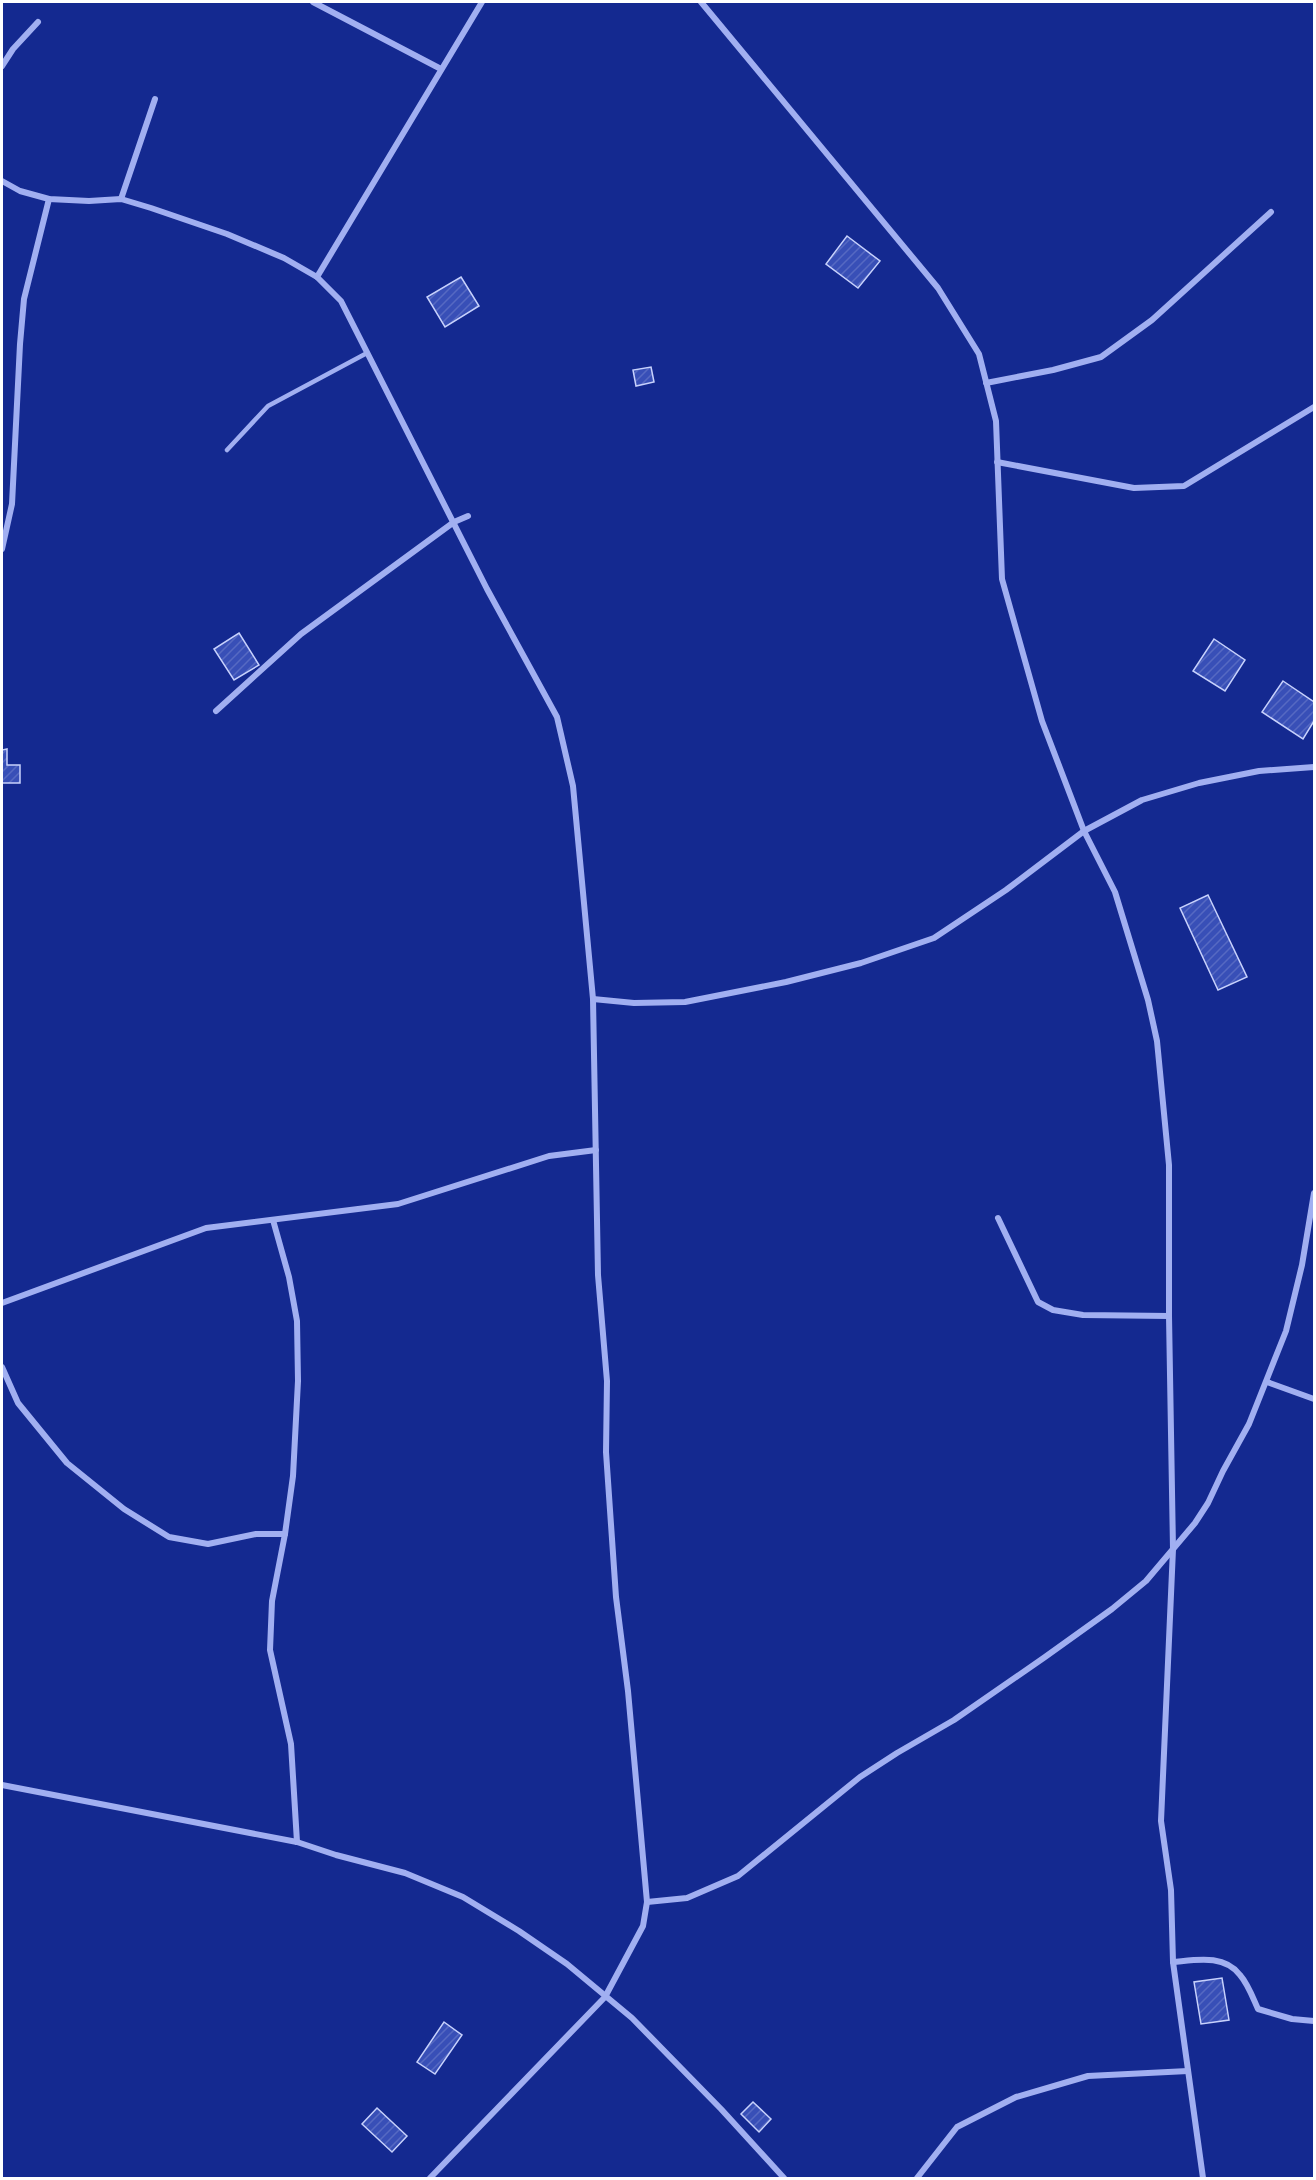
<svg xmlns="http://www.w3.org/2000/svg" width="1316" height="2180" font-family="Karla,sans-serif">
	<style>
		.building { fill: url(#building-hatch); stroke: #c7d1fc; stroke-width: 1.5 }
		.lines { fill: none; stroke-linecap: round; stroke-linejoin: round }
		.lane { stroke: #a1aff1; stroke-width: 4.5 }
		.street { stroke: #a1aff1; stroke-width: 6 }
	</style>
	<defs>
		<pattern id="building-hatch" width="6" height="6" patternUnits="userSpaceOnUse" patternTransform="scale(1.5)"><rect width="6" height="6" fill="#384fb7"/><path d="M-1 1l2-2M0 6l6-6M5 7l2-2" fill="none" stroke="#5669c2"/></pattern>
	</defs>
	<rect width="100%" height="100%" fill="#142990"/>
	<g class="building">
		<path d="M847 236 880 261 858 288 826 264Z"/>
		<path d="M461 277 479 306 445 327 427 297Z"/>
		<path d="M651 367 654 382 636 386 633 370Z"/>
		<path d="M239 633 259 665 234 680 214 649Z"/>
		<path d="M1214 639 1245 660 1225 691 1193 671Z"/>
		<path d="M1283 681 1314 702V721L1303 739 1262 712Z"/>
		<path d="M7 749V765H20V783H2V750Z"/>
		<path d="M1208 895 1247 977 1218 990 1180 908Z"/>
		<path d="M1222 1978 1229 2020 1201 2024 1194 1982Z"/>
		<path d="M444 2022 462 2035 435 2074 417 2062Z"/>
		<path d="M753 2102 771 2119 759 2132 741 2114Z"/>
		<path d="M377 2108 407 2136 392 2152 362 2124Z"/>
	</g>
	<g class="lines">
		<path class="lane" d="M227 450 268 406 367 353"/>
		<g class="street">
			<path d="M313 2 441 69"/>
			<path d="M701 2 938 288 979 354 996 421 1002 579 1042 721 1084 831 1115 892 1148 1000 1157 1041 1169 1165V1316L1173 1549 1161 1821 1171 1890 1173 1962 1203 2178"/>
			<path d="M2 66 13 49 38 22"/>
			<path d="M2 181 20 191 49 199 89 201 121 199 151 208 227 234 284 258 317 277 341 301 487 589 557 717 573 786 593 999 598 1275 607 1381 606 1452 616 1597 628 1691 647 1902 643 1926 605 1997 430 2178"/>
			<path d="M121 199 155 99"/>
			<path d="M317 277 482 2"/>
			<path d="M986 383 1053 370 1101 357 1152 320 1271 212"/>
			<path d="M997 462 1134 488 1184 486 1314 407"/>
			<path d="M2 549 12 504 20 344 24 299 49 199"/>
			<path d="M216 711 301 634 454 522 468 516"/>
			<path d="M593 999 634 1003 685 1002 786 982 861 963 934 938 1006 890 1084 831 1142 800 1199 783 1259 771 1314 767"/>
			<path d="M998 1218 1038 1302 1053 1310 1083 1315 1169 1316"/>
			<path d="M273 1220 289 1277 297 1321 298 1381 293 1476 285 1534 272 1601 270 1650 291 1744 297 1842"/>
			<path d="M2 1303 206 1228 398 1204 549 1156 596 1150"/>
			<path d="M2 1367 18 1403 67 1463 124 1509 169 1537 208 1544 256 1534H285"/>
			<path d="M1267 1382 1314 1399"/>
			<path d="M2 1785 297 1842 336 1855 405 1873 463 1897 519 1931 567 1964 632 2018 721 2109 784 2178"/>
			<path d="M647 1902 687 1898 738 1876 860 1777 897 1753 954 1720 1045 1657 1112 1609 1146 1581 1195 1523 1208 1503 1223 1471 1249 1424 1286 1331 1302 1265 1314 1193"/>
			<path d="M1173 1962C1196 1960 1224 1954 1240 1975 1248 1984 1253 1998 1258 2009L1292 2019 1314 2021"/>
			<path d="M917 2178 957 2127 1016 2097 1088 2076 1188 2071"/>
		</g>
	</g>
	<rect width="1316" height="2180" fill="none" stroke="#ffffff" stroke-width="6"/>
</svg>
